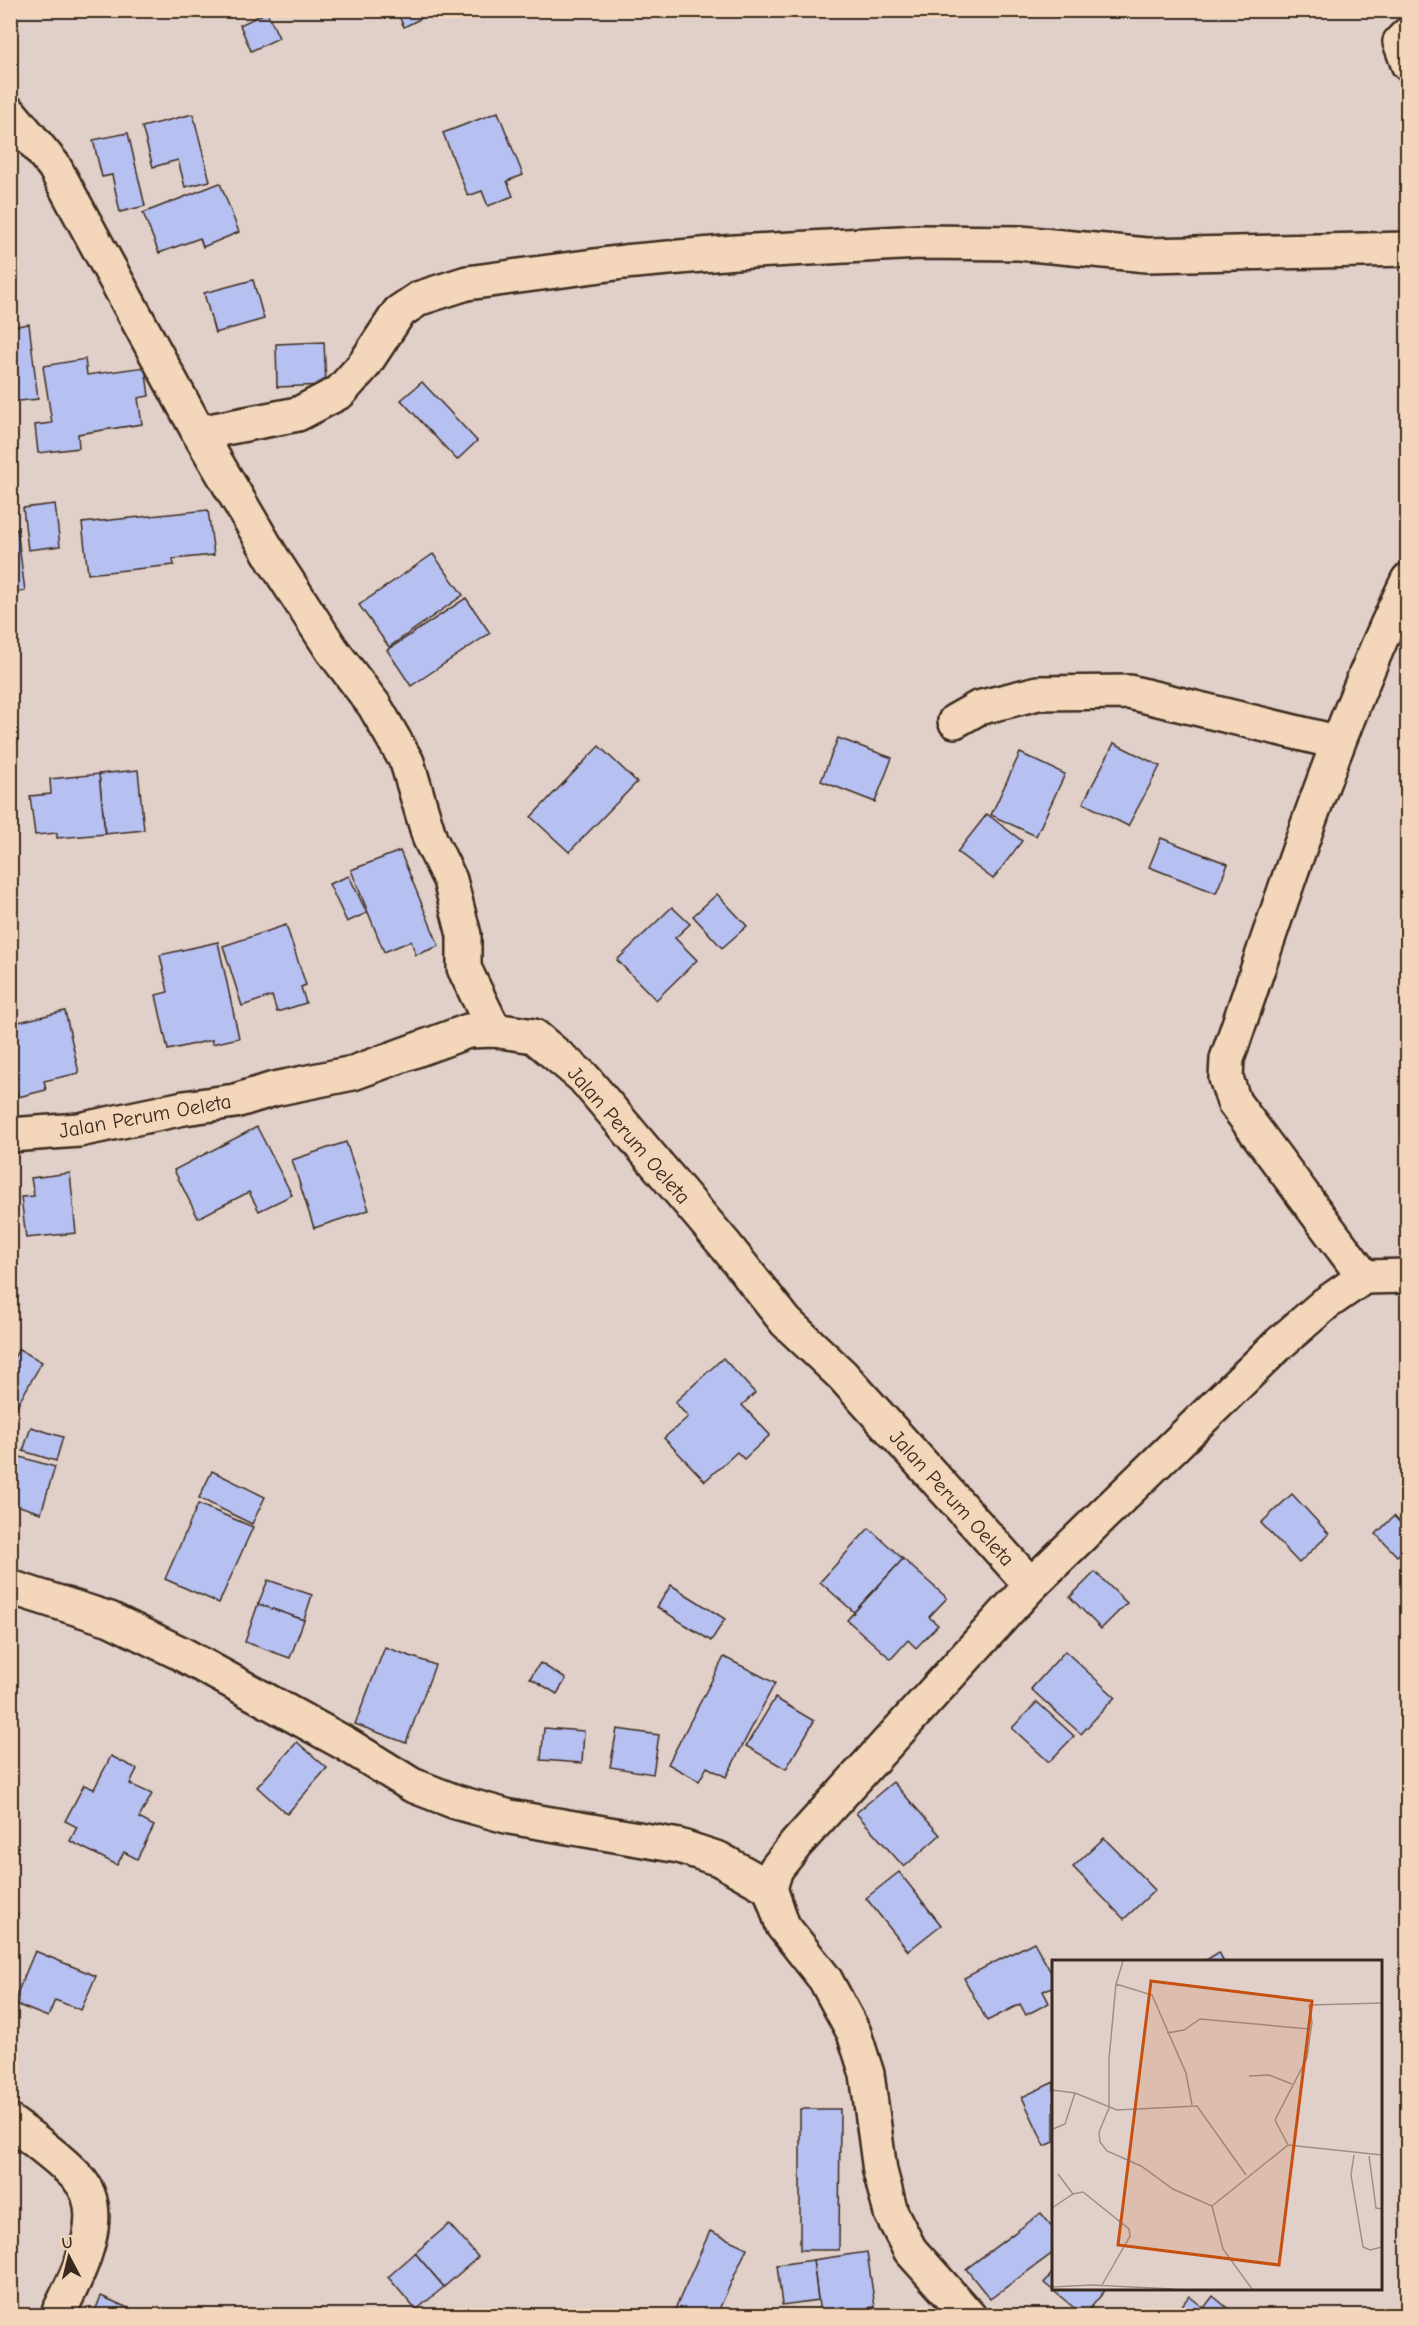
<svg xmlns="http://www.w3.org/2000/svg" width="1418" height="2326" font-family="'Comic Neue',sans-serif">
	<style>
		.building { fill: #b6c0f1; stroke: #3b2a1e; stroke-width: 1.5 }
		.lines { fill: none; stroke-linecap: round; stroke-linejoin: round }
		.street-casing { stroke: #3b2a1e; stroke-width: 38 }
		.secondary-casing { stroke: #3b2a1e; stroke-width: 38 }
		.street { stroke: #f4d7ba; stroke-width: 33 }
		.secondary { stroke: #f4d7ba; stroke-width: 33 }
		.labels { text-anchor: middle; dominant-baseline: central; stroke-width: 5; stroke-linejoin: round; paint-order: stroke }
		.street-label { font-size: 21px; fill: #3b2a1e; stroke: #f4d7ba }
		.inset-road { fill: none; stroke: #9f8e85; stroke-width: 1.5 }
		.view { fill: #c55010; fill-opacity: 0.15; stroke: #c55010; stroke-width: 3 }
		.inset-edge { fill: none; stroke: #3b2a1e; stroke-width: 3 }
	</style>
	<rect width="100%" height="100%" fill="#e1d0ca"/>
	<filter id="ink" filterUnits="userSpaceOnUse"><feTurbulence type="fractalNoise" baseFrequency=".0167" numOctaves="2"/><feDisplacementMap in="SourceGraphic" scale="12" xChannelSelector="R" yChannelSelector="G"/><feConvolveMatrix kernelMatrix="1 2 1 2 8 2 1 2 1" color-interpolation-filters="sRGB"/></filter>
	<g filter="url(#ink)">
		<g class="building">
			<path d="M396 10H438L404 27Z"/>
			<path d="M267 12 279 38 251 51 240 25Z"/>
			<path d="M498 112 523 175 507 181 513 196 488 206 482 191 468 196 443 133Z"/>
			<path d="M193 114 210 181 185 187 178 160 153 167 142 127Z"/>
			<path d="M128 133 145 206 120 212 112 175 102 177 93 140Z"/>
			<path d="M220 183 239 232 203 247 200 238 159 253 143 213Z"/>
			<path d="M253 280 264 319 215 333 204 293Z"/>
			<path d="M29 324 38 399 10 402V327Z"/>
			<path d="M324 342 326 385 277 387 276 344Z"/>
			<path d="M85 359 87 375 145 367 149 396 138 398 142 424 78 434 79 448 38 453 35 425 52 423 43 366Z"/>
			<path d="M422 382 477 441 457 460 401 400Z"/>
			<path d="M55 504 60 546 28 550 23 508Z"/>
			<path d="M208 510 214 555 173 559 174 565 88 574 82 523Z"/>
			<path d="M17 529 25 591 10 593V530Z"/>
			<path d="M433 554 463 595 389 647 359 605Z"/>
			<path d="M466 598 490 633 411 686 387 650Z"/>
			<path d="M838 738 892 758 875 802 821 781Z"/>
			<path d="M1114 743 1160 766 1128 826 1083 803Z"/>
			<path d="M599 746 637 782 569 852 531 817Z"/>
			<path d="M1020 753 1065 774 1036 836 991 815Z"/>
			<path d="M138 770 144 830 105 834 99 774Z"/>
			<path d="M99 774 105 834 57 838V833L35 835 30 796 51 794 50 779Z"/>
			<path d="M987 814 1022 841 993 879 957 852Z"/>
			<path d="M1161 838 1228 864 1216 893 1149 867Z"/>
			<path d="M400 851 439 946 416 955 411 941 384 952 351 870Z"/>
			<path d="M349 876 367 913 347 922 329 884Z"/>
			<path d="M717 894 747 926 722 948 693 916Z"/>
			<path d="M672 907 690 924 675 938 697 960 656 1000 617 960Z"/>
			<path d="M286 925 306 985 301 987 306 1003 277 1012 272 996 242 1006 223 946Z"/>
			<path d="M218 942 239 1038 212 1044V1040L168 1050 156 995 168 992 160 955Z"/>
			<path d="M65 1011 79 1073 44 1081 46 1090 18 1097 10 1065V1024Z"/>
			<path d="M257 1127 292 1195 259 1211 249 1192 198 1218 174 1170Z"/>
			<path d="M346 1142 369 1210 314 1228 292 1160Z"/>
			<path d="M70 1173 76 1233 26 1238 21 1197 34 1196 31 1178Z"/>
			<path d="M19 1349 42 1362 14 1411 10 1409V1364Z"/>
			<path d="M723 1358 755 1393 742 1405 770 1435 744 1459 737 1452 705 1481 664 1438 688 1417 675 1402Z"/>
			<path d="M31 1427 63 1437 56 1461 23 1451Z"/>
			<path d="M10 1454 55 1467 41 1513 10 1503Z"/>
			<path d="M212 1471 265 1497 252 1524 199 1498Z"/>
			<path d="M1292 1494 1329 1534 1299 1563 1261 1523Z"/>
			<path d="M198 1504 253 1527 219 1603 165 1579Z"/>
			<path d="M1394 1516 1408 1531V1546L1397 1556 1376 1534Z"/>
			<path d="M869 1528 903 1559 854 1612 820 1582Z"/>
			<path d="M903 1559 947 1598 929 1617 938 1625 916 1648 908 1640 891 1659 847 1620Z"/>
			<path d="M1095 1572 1127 1603 1101 1629 1070 1597Z"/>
			<path d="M268 1580 312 1595 304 1620 258 1604Z"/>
			<path d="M671 1585 725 1619 711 1641 657 1607Z"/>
			<path d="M258 1604 304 1620 290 1658 245 1642Z"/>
			<path d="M385 1647 435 1665 406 1743 355 1724Z"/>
			<path d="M1065 1651 1115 1697 1081 1734 1031 1689Z"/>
			<path d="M724 1657 775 1683 726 1777 707 1767 699 1781 668 1764Z"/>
			<path d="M540 1663 566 1679 557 1694 530 1678Z"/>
			<path d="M775 1698 814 1721 786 1769 746 1746Z"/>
			<path d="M1037 1702 1074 1736 1049 1762 1012 1728Z"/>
			<path d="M544 1728 584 1731 582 1763 541 1760Z"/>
			<path d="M617 1729 659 1735 653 1774 610 1767Z"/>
			<path d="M297 1742 327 1768 287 1814 257 1787Z"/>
			<path d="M111 1756 137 1769 130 1784 152 1794 139 1818 154 1826 137 1859 124 1852 117 1865 70 1841 77 1827 65 1821 84 1785 94 1789Z"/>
			<path d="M893 1782 940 1835 904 1867 856 1813Z"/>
			<path d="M1104 1838 1155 1890 1124 1919 1073 1867Z"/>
			<path d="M899 1872 941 1925 908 1951 866 1898Z"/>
			<path d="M10 1911 18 1914 10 1932Z"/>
			<path d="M1034 1942 1054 1978V1986L1043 1991 1049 2003 1026 2015 1020 2004 987 2021 964 1978Z"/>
			<path d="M35 1951 96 1976 81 2010 55 2000 48 2017 13 2003Z"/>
			<path d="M1219 1952 1224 1962H1203Z"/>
			<path d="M1054 2082V2142L1045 2146 1022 2097Z"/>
			<path d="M800 2109H840L839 2250H800Z"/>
			<path d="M1041 2213 1054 2229V2252L990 2299 966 2269Z"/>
			<path d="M449 2224 478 2257 444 2287 415 2253Z"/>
			<path d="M710 2231 747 2248 716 2316H672Z"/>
			<path d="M867 2252 875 2307 820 2314 813 2260Z"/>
			<path d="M415 2253 444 2287 416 2310 388 2277Z"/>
			<path d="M813 2260 818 2300 782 2305 777 2265Z"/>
			<path d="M1054 2271V2288H1107L1084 2316 1044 2283Z"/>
			<path d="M101 2296 146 2316H93Z"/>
			<path d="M1189 2296 1204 2308 1213 2296 1237 2316H1174Z"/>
		</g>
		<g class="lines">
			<g class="street-casing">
				<g id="street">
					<path d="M1408 34 1400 42 1408 64"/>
					<path d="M10 113 54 166 199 433 273 559 332 650 374 705 407 762 430 839 450 880 464 935V968L494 1030"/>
					<path d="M199 433 298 414 340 392 364 365 399 312 420 298 467 283 624 262 735 252 919 242 1020 243 1147 255 1408 249"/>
					<path d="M955 721 978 708 1038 693 1129 692 1336 742"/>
					<path d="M10 1135 79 1130 184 1108 235 1101 274 1089 353 1073 468 1031 494 1030 534 1036 583 1077 726 1246 786 1322 842 1375 1031 1585"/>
					<path d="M1364 1277 1234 1102 1226 1078 1227 1059C1283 897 1334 734 1408 580"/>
					<path d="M10 1587 110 1619 180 1653 346 1744 412 1785 456 1802 510 1817 679 1846 719 1859 770 1888 783 1926 825 1979 854 2033 867 2074 880 2171 891 2213 910 2250 969 2316"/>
					<path d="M10 2122C33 2139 59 2158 78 2178 112 2215 75 2279 57 2316"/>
				</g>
			</g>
			<g class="secondary-casing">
				<path id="secondary" d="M770 1888 776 1869 796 1844 1031 1585 1280 1343 1325 1304 1364 1277 1408 1276"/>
			</g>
			<use href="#street" class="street"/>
			<use href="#secondary" class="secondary"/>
		</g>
	</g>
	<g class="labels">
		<g class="street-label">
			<text transform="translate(145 1116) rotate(-10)">Jalan Perum Oeleta</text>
			<text transform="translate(629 1135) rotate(49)">Jalan Perum Oeleta</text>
			<text transform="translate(952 1498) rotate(48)">Jalan Perum Oeleta</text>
		</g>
	</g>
	<g transform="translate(1052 1960)">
		<rect width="330" height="330" fill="#e1d0ca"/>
		<path class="inset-road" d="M71 1 64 24 57 99V148L47 172 48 182 55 191 89 206 121 229 160 246 171 289 200 329M64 24 100 35 134 113 140 145M115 73 132 70 148 59 257 69M197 116 217 115 240 124M0 130 23 133 65 150 145 146 194 215M1 169 13 164 23 133M236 185 223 160 255 98 260 62 257 45 330 43M302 195 299 215 311 287 318 290 330 287M317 196 324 248 330 249M6 214 21 234M160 246 236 185 330 195M0 248 21 234 31 232 77 269 78 276 50 325M0 327 39 325 122 329"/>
		<path class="view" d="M99 21 260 41 227 305 66 285Z"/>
		<rect width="330" height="330" class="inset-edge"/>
	</g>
	<rect width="1418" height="2326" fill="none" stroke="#f4d7ba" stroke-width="36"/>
	<rect x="18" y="18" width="1382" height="2290" fill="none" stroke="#3b2a1e" stroke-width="2" filter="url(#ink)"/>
	<g transform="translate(69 2257) rotate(353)" stroke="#f4d7ba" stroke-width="4.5" paint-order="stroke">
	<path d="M0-4.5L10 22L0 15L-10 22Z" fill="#3b2a1e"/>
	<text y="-9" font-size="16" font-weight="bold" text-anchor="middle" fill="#3b2a1e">U</text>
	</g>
</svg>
